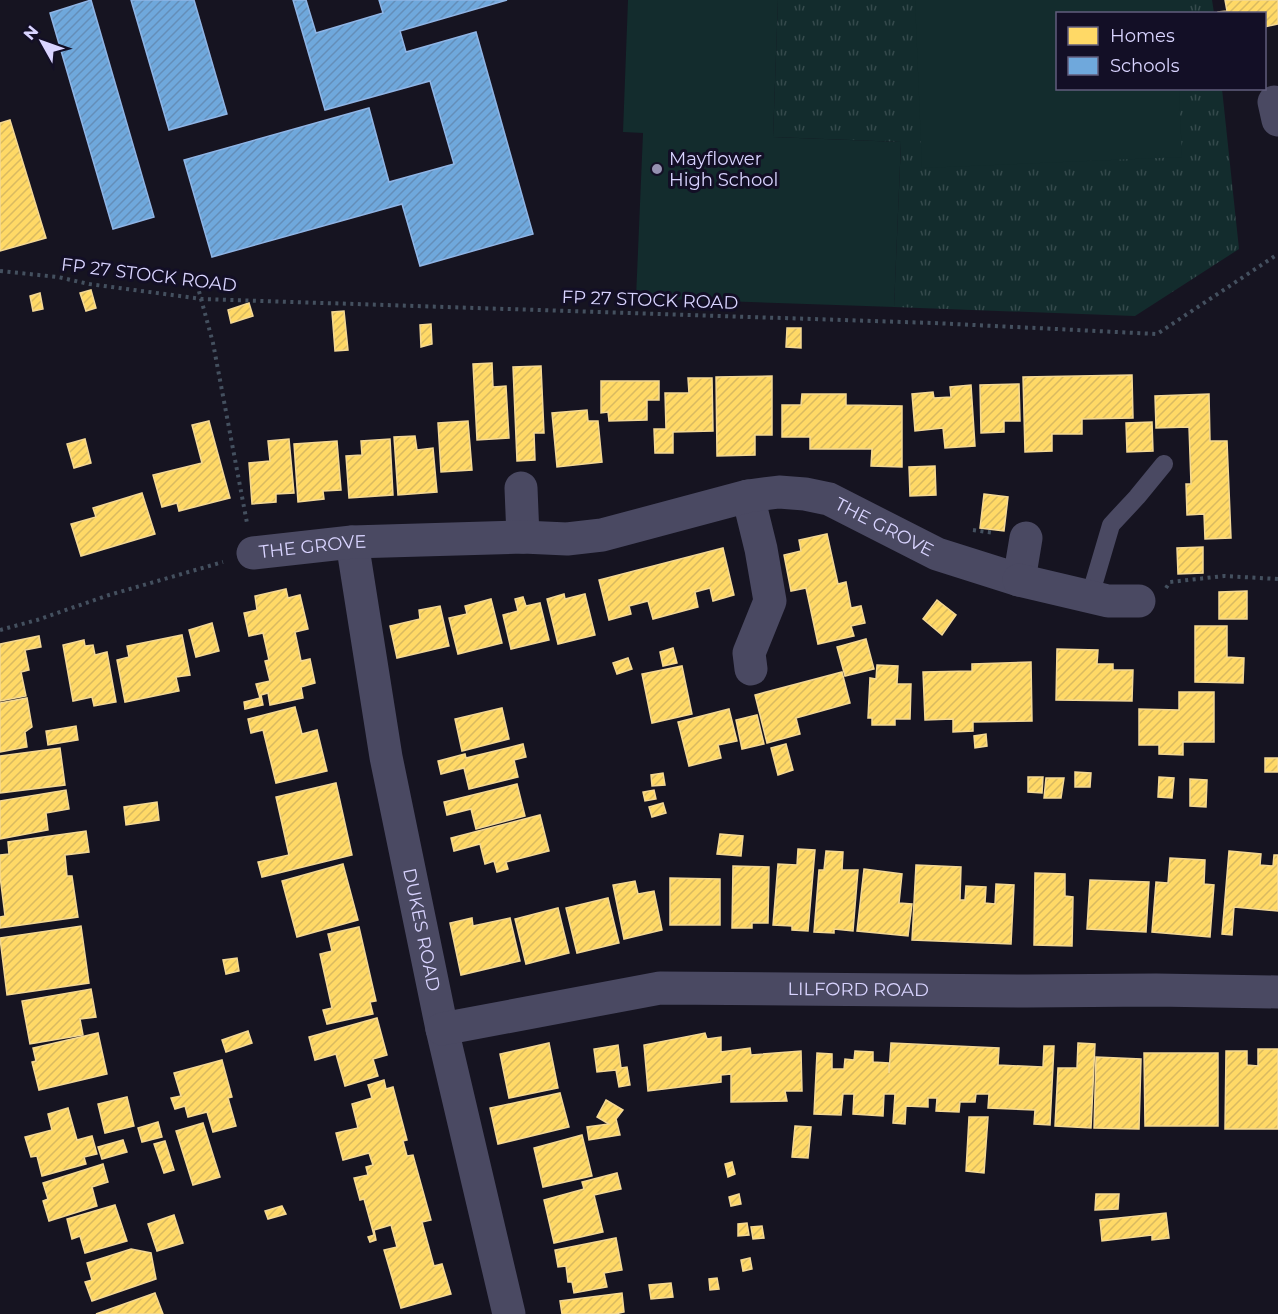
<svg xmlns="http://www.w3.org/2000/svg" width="1278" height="1314" font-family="Montserrat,sans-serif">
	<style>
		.park { fill: url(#park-tufts) }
		.garden { fill: #132c2d }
		.homes { fill: url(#homes-hatch); stroke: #f4d894; stroke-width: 1.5 }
		.schools { fill: url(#schools-hatch); stroke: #8fb5e6; stroke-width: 1.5 }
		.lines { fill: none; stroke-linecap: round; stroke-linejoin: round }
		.path { stroke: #44505f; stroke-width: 4; stroke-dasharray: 3 4.5; stroke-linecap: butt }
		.lane { stroke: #4a4962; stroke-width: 18 }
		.street { stroke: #4a4962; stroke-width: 33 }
		.poi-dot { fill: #9591b1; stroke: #130f26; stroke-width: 2 }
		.labels { text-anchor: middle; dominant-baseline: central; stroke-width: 6; stroke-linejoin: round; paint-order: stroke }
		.poi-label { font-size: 18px; fill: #d9d4ff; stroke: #130f26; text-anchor: start }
		.street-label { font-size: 18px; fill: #d9d4ff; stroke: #130f26 }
	</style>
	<defs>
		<pattern id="park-tufts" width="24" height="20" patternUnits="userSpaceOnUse" patternTransform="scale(1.5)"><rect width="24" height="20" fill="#132c2d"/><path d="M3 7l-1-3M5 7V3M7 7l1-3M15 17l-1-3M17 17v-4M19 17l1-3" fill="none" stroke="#354a4c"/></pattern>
		<pattern id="homes-hatch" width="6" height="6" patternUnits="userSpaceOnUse" patternTransform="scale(1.5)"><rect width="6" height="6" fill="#ffd966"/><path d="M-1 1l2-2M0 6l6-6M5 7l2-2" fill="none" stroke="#d9ba61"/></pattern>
		<pattern id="schools-hatch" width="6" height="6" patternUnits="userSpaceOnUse" patternTransform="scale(1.5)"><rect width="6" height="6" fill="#6fa8dc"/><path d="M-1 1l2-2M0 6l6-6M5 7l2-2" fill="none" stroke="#648eb8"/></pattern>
	</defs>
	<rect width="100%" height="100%" fill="#161421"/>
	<path class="park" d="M778 0H1212L1214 13 1058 14V88L1222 89 1239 249 1135 316 894 307 901 142 773 137Z"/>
	<g class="garden">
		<path d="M628 0H778L773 137 901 142 894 307 636 298 643 133 623 132Z"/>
		<path d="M915 0H1176V13L1058 14V88L1179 89 1182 157 922 168Z"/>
	</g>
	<g class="homes">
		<path d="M1225 0H1278V24L1264 27V14H1218V12L1227 11Z"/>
		<path d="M10 120 46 238 0 251V123Z"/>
		<path d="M91 290 96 308 86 311 80 293Z"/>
		<path d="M40 293 43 309 33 311 30 296Z"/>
		<path d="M249 303 253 316 231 323 228 310Z"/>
		<path d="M344 311 348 350 335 351 332 312Z"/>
		<path d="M431 324 432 344 421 347 420 325Z"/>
		<path d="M787 328H801V348L786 347Z"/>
		<path d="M492 363 493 387 506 386 509 438 477 440 473 364Z"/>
		<path d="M541 366 544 433H534L535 460 517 461 513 367Z"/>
		<path d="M1132 375 1133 418 1082 419V434H1052V451L1025 452 1023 377Z"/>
		<path d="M772 376V435H755V455L717 456 716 377Z"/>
		<path d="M688 378H712L713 431 673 432V453H655L654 429H666L665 393H689Z"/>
		<path d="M601 381H659V400H647V420L609 421 608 412 601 413Z"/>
		<path d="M1019 384 1020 421H1004V432L981 433 980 385Z"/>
		<path d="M971 385 975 446 945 448 943 428 915 431 912 394 933 392 934 398 951 397 950 387Z"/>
		<path d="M802 394H846V405L902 406V467L871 466 872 449H810V437H782V405H801Z"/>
		<path d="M1209 394 1210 441H1227L1231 538 1205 539 1204 514 1187 515 1186 484H1191L1189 427 1156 428 1155 396Z"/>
		<path d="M587 410 588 421H598L602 462 557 467 552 413Z"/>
		<path d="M209 421 230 498 179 511 177 503 162 507 153 475 202 463 192 425Z"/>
		<path d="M468 421 472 470 441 472 438 423Z"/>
		<path d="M1152 422 1153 451 1127 452 1126 423Z"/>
		<path d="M415 436 417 450 433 448 437 492 398 495 394 437Z"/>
		<path d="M85 439 91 463 74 468 67 444Z"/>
		<path d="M289 439 294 493 276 494V502L252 504 249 463 270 461 268 441Z"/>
		<path d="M390 439 393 495 349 498 346 456 362 455 361 441Z"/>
		<path d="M337 441 341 490 323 491 324 499 298 502 294 444Z"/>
		<path d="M935 466 936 495 910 496 909 467Z"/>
		<path d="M142 493 155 534 81 556 71 524 96 517 93 508Z"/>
		<path d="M984 494 1008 497 1004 531 980 528Z"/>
		<path d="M827 534 838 584 846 582 851 608 861 606 865 623 851 626 854 636 818 644 806 588 791 591 784 555 801 551 799 540Z"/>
		<path d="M1203 547V573L1178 574 1177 548Z"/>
		<path d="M723 548 734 595 713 601 710 588 695 592 698 607 653 619 648 601 629 606 631 614 609 620 599 580Z"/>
		<path d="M286 589 288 598 300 595 308 629 295 632 301 661 310 659 315 683 301 687 303 698 270 705 268 693 261 695 263 705 245 709 244 702 260 698 256 684 270 681 265 661 269 660 263 633 249 636 244 613 257 610 255 596Z"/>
		<path d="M1247 591V619H1219V592Z"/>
		<path d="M564 594 565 599 585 594 595 635 558 644 547 599Z"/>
		<path d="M523 597 526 606 540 603 549 640 511 649 503 615 518 611 515 599Z"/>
		<path d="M491 599 502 643 458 654 449 618 467 614 465 606Z"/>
		<path d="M937 600 956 615 942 635 923 619Z"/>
		<path d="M440 606 449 646 397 658 390 626 420 619 419 610Z"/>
		<path d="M212 623 219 651 196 657 189 630Z"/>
		<path d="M1195 626H1227V657L1244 658 1243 683 1195 682Z"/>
		<path d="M182 635 190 675 176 677 179 691 125 702 117 660 129 657 127 646Z"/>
		<path d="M39 636 41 647 25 650 29 670 21 672 26 696 0 701V644Z"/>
		<path d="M866 639 874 669 845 676 837 647Z"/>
		<path d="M84 640 85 646 93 645 95 655 107 652 116 702 94 706 92 697 73 701 63 645Z"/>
		<path d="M673 648 677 663 663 666 660 652Z"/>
		<path d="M1057 649 1098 650 1097 664H1113V670H1133L1132 701 1056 700Z"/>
		<path d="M628 658 632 669 617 674 613 663Z"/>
		<path d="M1031 662 1032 721 973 722V731L953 732V719L925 720 923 672 972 671V664Z"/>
		<path d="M877 665 898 666 897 684H911L910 719H895V725H872V718H868L870 678 876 679Z"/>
		<path d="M682 666 692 714 652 723 642 674Z"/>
		<path d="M842 672 850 703 796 718 800 734 767 743 755 695Z"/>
		<path d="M1179 692H1214V742H1183V755L1159 754V745H1139V709L1179 710Z"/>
		<path d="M27 698 32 727 25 732 27 747 0 752V703Z"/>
		<path d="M295 707 302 734 317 730 327 771 276 783 263 730 251 733 248 719Z"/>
		<path d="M502 708 509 739 462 751 455 719Z"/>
		<path d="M729 709 737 741 718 745 721 758 689 766 678 722Z"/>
		<path d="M757 715 764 744 742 749 736 720Z"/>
		<path d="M76 726 78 740 48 745 46 731Z"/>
		<path d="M986 734 987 746 975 748 974 736Z"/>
		<path d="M523 744 526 757 514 760 518 777 469 789 464 768 441 774 438 761 465 754 466 758Z"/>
		<path d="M786 744 793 770 778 775 771 748Z"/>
		<path d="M60 748 65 785 0 793V756Z"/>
		<rect x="1265" y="758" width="13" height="14"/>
		<path d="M1075 772 1091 773 1090 787H1075Z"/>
		<path d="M663 773 665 785 652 786 651 775Z"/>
		<path d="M1028 777H1043L1042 793 1028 792Z"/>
		<path d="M1159 777 1174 778 1172 798 1158 797Z"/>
		<path d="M1046 778H1064L1061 798H1044Z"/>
		<path d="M1190 779 1207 780 1206 807 1190 806Z"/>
		<path d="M336 783 352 855 262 877 258 862 289 855 276 797Z"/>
		<path d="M517 784 525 816 476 829 471 809 447 815 444 802Z"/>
		<path d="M66 790 69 809 46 813 48 830 0 839V801Z"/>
		<path d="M654 790 656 799 645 801 643 792Z"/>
		<path d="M157 802 159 820 126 825 124 807Z"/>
		<path d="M663 803 666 813 652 817 649 807Z"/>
		<path d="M540 815 549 851 506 862 508 869 497 872 494 861 485 864 480 844 454 851 451 838Z"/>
		<path d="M86 831 89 852 65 855 67 876H72L78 917 0 928V917L5 916 0 876V855L9 854 8 842Z"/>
		<path d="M720 834 743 836 741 856 717 854Z"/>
		<path d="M798 849 815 850 808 931 792 930V926L773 925 778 864 797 865Z"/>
		<path d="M826 851 843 852 842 870H858L853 931 834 929V933L814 932 819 870H824Z"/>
		<path d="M1229 851 1261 854 1260 865 1273 866 1274 855H1278V911L1234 907 1232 935 1222 934Z"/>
		<path d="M1170 858 1205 860 1204 884 1214 885 1210 937 1152 932 1156 882 1168 883Z"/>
		<path d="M343 864 358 920 297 937 282 881Z"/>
		<path d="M916 865 961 867 960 900H965L966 886 986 887 985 903 995 904 996 884 1014 885 1011 944 912 940Z"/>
		<path d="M733 866 769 867 768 923H752V928H732Z"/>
		<path d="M864 869 902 874 899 903 912 904 908 936 857 931Z"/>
		<path d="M1035 873 1065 874V896L1073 897 1072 946 1034 945Z"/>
		<path d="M670 878 720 879V925H670Z"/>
		<path d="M1090 880 1149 882 1146 932 1087 929Z"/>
		<path d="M635 881 638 894 654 891 662 930 624 939 613 885Z"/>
		<path d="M608 898 619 943 577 953 566 908Z"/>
		<path d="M558 908 569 953 526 964 515 919Z"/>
		<path d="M472 918 473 926 510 918 520 961 461 975 450 923Z"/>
		<path d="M81 926 89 983 7 995 0 938Z"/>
		<path d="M359 927 376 1001 370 1002 373 1014 327 1024 323 1010 332 1008 320 954 332 951 328 934Z"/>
		<path d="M237 958 239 971 226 974 223 960Z"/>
		<path d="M91 989 96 1017 80 1019 83 1035 30 1044 22 1001Z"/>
		<path d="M377 1018 387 1055 373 1059 378 1076 345 1086 336 1054 315 1060 309 1037Z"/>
		<path d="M248 1031 252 1043 226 1052 222 1040Z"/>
		<path d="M98 1033 107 1074 39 1090 32 1062 36 1061 33 1048Z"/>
		<path d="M705 1033 707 1039 721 1037V1052L750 1048 751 1055 801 1051 802 1091H785L787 1101 731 1102V1074L721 1075V1082L648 1091 644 1045Z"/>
		<path d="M549 1043 558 1088 509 1098 500 1054Z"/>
		<path d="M891 1043 999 1048 998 1065 1043 1067 1044 1046H1054L1050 1125 1034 1124 1035 1110 988 1108 989 1094H976L975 1102H960L959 1112 936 1111 937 1098H928V1107L906 1106 905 1124 893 1123 895 1094H884L883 1116 853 1114 854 1094H843L841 1115 814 1114 817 1053 832 1054V1069H844L845 1059 854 1060 855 1051 873 1052V1062L889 1063V1073Z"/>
		<path d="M1078 1043 1095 1044 1091 1128 1055 1126 1058 1068H1077Z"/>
		<path d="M618 1045 621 1068 627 1067 630 1085 619 1087 616 1070 597 1072 594 1049Z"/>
		<path d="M1258 1049H1278V1129H1225L1226 1051H1247V1065L1258 1066Z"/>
		<path d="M1144 1053H1218V1126H1145Z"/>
		<path d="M1096 1057 1141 1059 1139 1129 1094 1128Z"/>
		<path d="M222 1060 232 1097 228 1098 236 1126 213 1132 207 1112 188 1117 185 1106 175 1109 171 1098 181 1096 174 1073Z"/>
		<path d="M384 1080 386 1089 393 1087 407 1140 403 1141 407 1156 413 1155 431 1220 422 1222 434 1266 442 1264 451 1294 401 1308 384 1250 397 1247 391 1225 374 1230 376 1240 370 1242 368 1237 374 1235 364 1199 360 1200 354 1178 368 1175 366 1167 373 1165 369 1153 343 1160 336 1133 358 1128 352 1104 372 1098 368 1085Z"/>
		<path d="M560 1093 569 1127 498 1144 490 1108Z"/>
		<path d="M127 1097 134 1126 105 1133 98 1104Z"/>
		<path d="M606 1100 623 1110 616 1119 620 1135 589 1140 587 1127 609 1124 597 1117Z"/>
		<path d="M68 1108 77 1140 92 1136 97 1154 84 1157 86 1164 42 1176 37 1156 31 1157 25 1137 52 1130 48 1114Z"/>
		<path d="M969 1117H988L984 1173 966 1171Z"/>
		<path d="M158 1122 162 1137 142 1142 138 1128Z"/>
		<path d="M203 1123 220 1177 193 1185 176 1131Z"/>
		<path d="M795 1126 811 1127 808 1158 792 1157Z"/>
		<path d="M582 1135 592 1176 543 1187 534 1148Z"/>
		<path d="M123 1140 127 1152 102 1159 98 1147Z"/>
		<path d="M165 1141 174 1170 164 1173 154 1144Z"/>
		<path d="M732 1162 735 1174 728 1177 725 1164Z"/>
		<path d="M103 1164 108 1182 92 1187 97 1206 49 1221 43 1201 48 1199 43 1183Z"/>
		<path d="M617 1173 621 1189 594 1195 603 1232 554 1243 544 1200 584 1189 582 1182Z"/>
		<path d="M739 1194 741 1204 731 1206 729 1197Z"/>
		<path d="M1096 1194H1119L1118 1209 1095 1210Z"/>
		<path d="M115 1205 127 1241 85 1253 80 1236 72 1239 67 1219Z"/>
		<path d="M282 1206 286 1214 268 1219 265 1211Z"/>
		<path d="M1166 1213 1169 1238 1152 1240V1235L1102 1241 1100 1220Z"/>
		<path d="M174 1215 183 1243 157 1251 148 1224Z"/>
		<path d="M747 1223 749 1235 738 1236V1224Z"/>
		<path d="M762 1226 764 1238 753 1239 751 1227Z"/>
		<path d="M616 1238 622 1270 604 1273 607 1287 574 1293 572 1282H568L566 1266 558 1267 555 1250Z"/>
		<path d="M131 1249 151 1253 156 1279 92 1301 85 1282 92 1280 87 1263Z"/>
		<path d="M750 1258 752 1269 743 1271 741 1260Z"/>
		<path d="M717 1278 719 1289 710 1290 709 1279Z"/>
		<path d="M671 1283 673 1297 651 1299 649 1285Z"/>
		<path d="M155 1293 163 1314H96Z"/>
		<path d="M622 1293 624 1312 615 1314H562L560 1301Z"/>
	</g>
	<g class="schools">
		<path d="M91 0 154 217 113 229 50 13Z"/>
		<path d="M131 0H194L227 114 169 130Z"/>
		<path d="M293 0H306L316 33 383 13 379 0H507L400 31 406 52 476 32 533 234 420 266 402 204 212 257 184 160 369 108 389 182 454 164 430 81 325 110Z"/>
	</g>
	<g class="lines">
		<g class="path">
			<path d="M0 271 58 277 89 284 202 299 934 323 1157 334 1278 254"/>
			<path d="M197 284 213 343 247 523"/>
			<path d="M973 530 995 533"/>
			<path d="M1166 588 1170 582 1224 576 1278 579"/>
			<path d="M0 630 37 620 109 595 223 562"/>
		</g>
		<path class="lane" d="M1090 596 1111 525 1137 497 1164 464"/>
		<g class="street">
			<path d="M1274 102 1278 120"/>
			<path d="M521 488 523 537"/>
			<path d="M748 496 761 549 770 601 749 653 751 669"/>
			<path id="s1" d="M352 542 386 757 442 1029 509 1314"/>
			<path id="s2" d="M253 553 352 542 523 537 567 539 602 535 748 496 779 492 805 494 829 499 937 554 1019 580 1026 538"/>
			<path d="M1019 580 1108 601H1139"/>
			<path id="s3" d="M442 1029 660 988 1027 991 1156 990 1278 992"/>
		</g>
	</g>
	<circle class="poi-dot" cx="657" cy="169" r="6"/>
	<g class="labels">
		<g class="poi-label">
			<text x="669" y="159">Mayflower<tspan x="669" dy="21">High School</tspan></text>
		</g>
		<g class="street-label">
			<text transform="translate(149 275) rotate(7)">FP 27 STOCK ROAD</text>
			<text transform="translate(650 300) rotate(2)">FP 27 STOCK ROAD</text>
			<text stroke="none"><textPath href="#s2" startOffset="645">THE GROVE</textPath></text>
			<text stroke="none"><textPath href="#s2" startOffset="60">THE GROVE</textPath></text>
			<text stroke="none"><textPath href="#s1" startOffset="394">DUKES ROAD</textPath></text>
			<text stroke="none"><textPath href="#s3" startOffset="420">LILFORD ROAD</textPath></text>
		</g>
	</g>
	<rect x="1056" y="12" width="210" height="78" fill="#130f26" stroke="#625e7d" stroke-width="1.5"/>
	<rect x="1068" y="27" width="30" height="18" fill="#ffd966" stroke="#625e7d" stroke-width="1.5"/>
	<text x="1110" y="42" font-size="18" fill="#d9d4ff">Homes</text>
	<rect x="1068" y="57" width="30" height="18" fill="#6fa8dc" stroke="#625e7d" stroke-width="1.5"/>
	<text x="1110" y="72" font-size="18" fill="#d9d4ff">Schools</text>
	<g transform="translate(42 42) rotate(310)" stroke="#130f26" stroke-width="4.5" paint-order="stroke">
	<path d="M0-4.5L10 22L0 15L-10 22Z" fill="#d9d4ff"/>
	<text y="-9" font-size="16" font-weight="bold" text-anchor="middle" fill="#d9d4ff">N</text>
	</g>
</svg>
